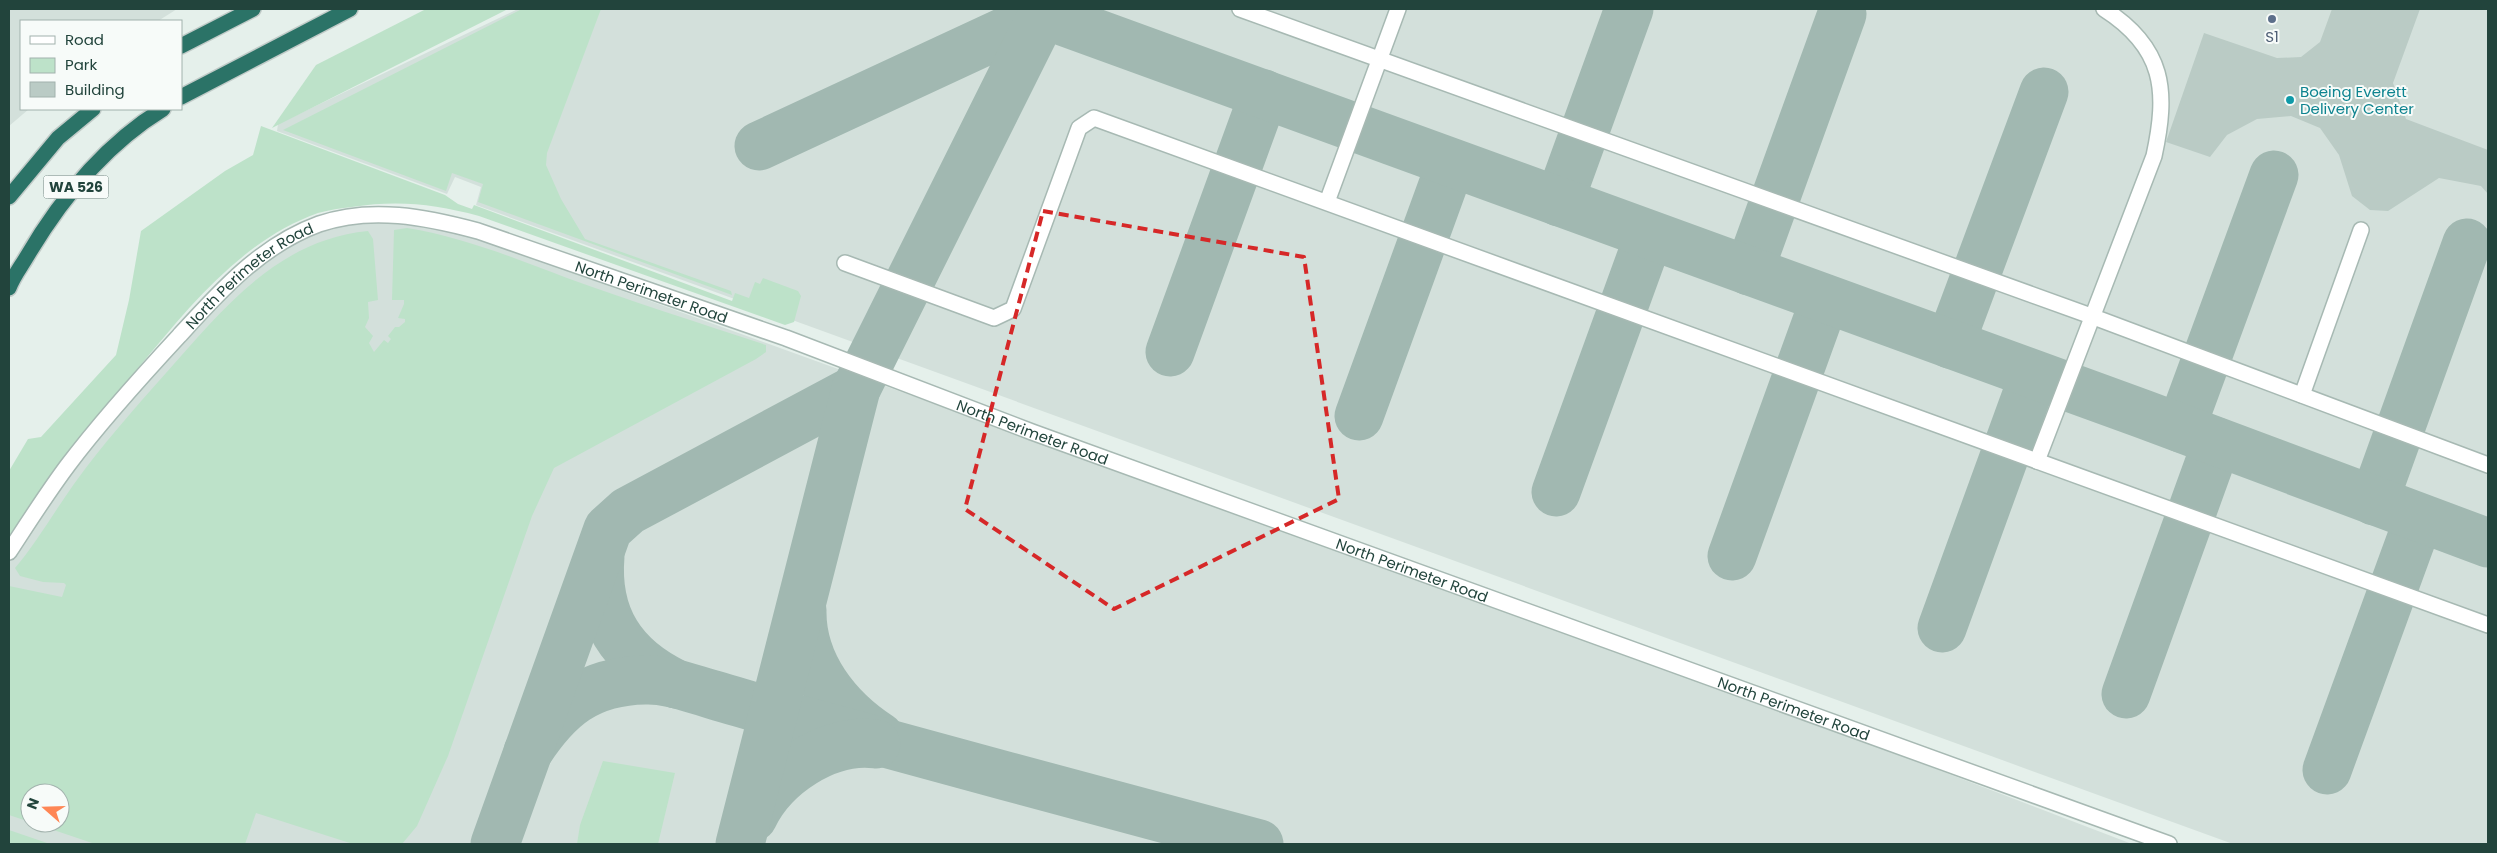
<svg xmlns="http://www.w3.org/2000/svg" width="2497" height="853" font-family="Poppins,sans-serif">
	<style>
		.built { fill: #d3e0db; fill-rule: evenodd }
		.green { fill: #bde2c9 }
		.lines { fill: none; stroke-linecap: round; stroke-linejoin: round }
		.taxiway { stroke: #a1b8b1; stroke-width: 49 }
		.building { fill: #bacbc5 }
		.minor-casing { stroke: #a7b9b3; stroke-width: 18 }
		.highway-casing { stroke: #c1cbc8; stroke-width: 18 }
		.minor { stroke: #fff; stroke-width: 15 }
		.highway { stroke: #2b7367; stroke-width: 15 }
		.marked { fill: none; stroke: #d62828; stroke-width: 4; stroke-dasharray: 10 6; stroke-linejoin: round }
		.service-dot { fill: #5c6f8a; stroke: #f7fbf9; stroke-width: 2 }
		.culture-dot { fill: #0f9aa8; stroke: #f7fbf9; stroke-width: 2 }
		.labels { text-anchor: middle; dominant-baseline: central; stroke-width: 4; stroke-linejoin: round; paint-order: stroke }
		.shield { fill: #f7fbf9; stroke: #627b75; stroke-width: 1 }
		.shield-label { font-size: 14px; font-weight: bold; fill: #22443c }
		.service-label { font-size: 15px; fill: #4e5e75; stroke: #f7fbf9 }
		.culture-label { font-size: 15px; fill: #0d838f; stroke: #f7fbf9; text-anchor: start }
		.street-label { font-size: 15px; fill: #22443c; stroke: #f7fbf9 }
	</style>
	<rect width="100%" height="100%" fill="#e5f0eb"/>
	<g class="built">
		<path d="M9 9H177L158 21H21V109H29L9 126Z"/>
		<path d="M518 9H2488V844H2233L476 205 481 187 455 177 447 194 277 131 278 124Z"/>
		<path d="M383 214 465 234 1808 720 2132 844H9V552L68 464 226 285 293 236ZM30 793H60V823H30Z"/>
	</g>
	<g class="green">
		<path d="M426 9H508L272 128 316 65Z"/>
		<path d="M522 9H601L547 153 546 165 561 199 585 239 731 291 732 295 478 202 483 184 452 173 446 191 283 130Z"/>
		<path d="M261 126 445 195 458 204 472 209 474 205 732 301 735 293 749 298 755 282 760 284 763 278 798 291 801 296 794 322 785 325 479 216C434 204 398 200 352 207 341 208 329 210 318 213 242 240 189 307 139 367 117 393 94 418 73 445 50 475 30 507 9 539V471L28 439 41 437 116 355 129 300 141 231 225 171 253 155Z"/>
		<path d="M407 228C463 237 514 258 567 278 633 302 700 323 766 345V352L756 359 554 468 532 516 448 756 417 826 402 844H353L256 813 245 844H95L33 823H60V793H30V822L9 815V586L62 597 66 585 64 583 43 582 20 576 15 568C37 542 54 512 74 484 102 445 134 409 166 373 223 309 277 240 368 231L373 239 378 300 368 302 369 318 365 327 373 336 369 343 374 352 384 340 388 343 391 339 388 336 395 327H399L405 322V319L398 318 404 304V300H392L394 230Z"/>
		<path d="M603 761 675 773 658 844H577L580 825Z"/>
		<path d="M9 830 50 844H9Z"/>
	</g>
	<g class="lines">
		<g class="taxiway">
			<path d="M759 146 1043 14"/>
			<path d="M1559 202 1629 9"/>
			<path d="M1749 271 1842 14"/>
			<path d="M1950 344 2044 92"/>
			<path d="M1170 352 1264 94"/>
			<path d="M1359 416 1451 163"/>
			<path d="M2181 428 2274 175"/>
			<path d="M1556 492 1649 236"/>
			<path d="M2374 501 2467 243"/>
			<path d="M600 556C595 617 622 658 676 684"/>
			<path d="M1732 556 1825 299"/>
			<path d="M802 610C801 664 837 709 880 737"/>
			<path d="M1942 628 2034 375"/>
			<path d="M2126 694 2217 442"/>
			<path d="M528 752C558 706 588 681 645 680 668 679 692 689 714 695 745 704 777 714 808 722 958 763 1109 804 1259 844"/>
			<path d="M2327 770 2419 518"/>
			<path d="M753 817C773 775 827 738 876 744"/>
			<path d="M495 844 608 529 628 511 856 389"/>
			<path d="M740 844 856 389 1043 14 2143 414 2488 543"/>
		</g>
	</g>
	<path class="building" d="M2332 9H2420L2393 83 2406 119 2488 150V194L2481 186 2439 178 2388 211 2370 210 2352 196 2339 155 2320 128 2291 116 2257 119 2227 135 2210 157 2166 142 2204 33 2277 58 2301 57 2320 42Z"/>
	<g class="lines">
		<g class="minor-casing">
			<g id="minor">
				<path d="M1240 9 2091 316 2488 465"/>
				<path d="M1327 202 1398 9"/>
				<path d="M845 263 994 318 1013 309 1079 128 1094 118 2488 625"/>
				<path d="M2302 395 2361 230"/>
				<path d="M2037 461 2154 156C2168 91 2165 48 2104 9"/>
				<path id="s1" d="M9 552C28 523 47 493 68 465 102 420 141 377 179 336 219 292 261 245 319 224 371 206 426 217 478 231L786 338 1032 432 2169 844"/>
			</g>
		</g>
		<g class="highway-casing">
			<g id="highway">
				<path d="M181 46 253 9"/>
				<path d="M181 97 350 9"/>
				<path d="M9 197 58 138 93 109"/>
				<path d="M9 288C13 277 20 268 26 258 60 200 106 144 163 109"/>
			</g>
		</g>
		<use href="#minor" class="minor"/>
		<use href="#highway" class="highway"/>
	</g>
	<path class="marked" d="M1043 211 1304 257 1339 499 1114 609 965 509Z"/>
	<circle class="service-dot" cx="2272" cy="19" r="5"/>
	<circle class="culture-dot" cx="2290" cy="100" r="5"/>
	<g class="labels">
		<rect class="shield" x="43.5" y="175.5" width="65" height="23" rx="4"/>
		<g class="shield-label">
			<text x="76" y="187">WA 526</text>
		</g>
		<g class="service-label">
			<text x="2272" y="36">S1</text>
		</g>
		<g class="culture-label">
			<text x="2300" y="91">Boeing Everett<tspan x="2300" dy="17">Delivery Center</tspan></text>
		</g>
		<g class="street-label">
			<text stroke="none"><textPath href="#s1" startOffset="369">North Perimeter Road</textPath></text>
			<text stroke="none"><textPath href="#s1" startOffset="802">North Perimeter Road</textPath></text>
			<text stroke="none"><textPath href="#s1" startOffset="1208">North Perimeter Road</textPath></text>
			<text stroke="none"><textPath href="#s1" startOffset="1612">North Perimeter Road</textPath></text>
			<text stroke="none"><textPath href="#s1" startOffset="2018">North Perimeter Road</textPath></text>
		</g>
	</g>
	<rect width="2497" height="853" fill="none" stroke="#22443c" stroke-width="20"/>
	<rect x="20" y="20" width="162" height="90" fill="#f7fbf9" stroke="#a2b2ad"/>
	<rect x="30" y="36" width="25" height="8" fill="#ffffff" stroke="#a2b2ad"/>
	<text x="65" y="45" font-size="15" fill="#22443c">Road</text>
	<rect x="30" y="58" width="25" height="15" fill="#bde2c9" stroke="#a2b2ad"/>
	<text x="65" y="70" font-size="15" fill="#22443c">Park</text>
	<rect x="30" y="82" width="25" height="15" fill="#bacbc5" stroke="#a2b2ad"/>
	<text x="65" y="95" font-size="15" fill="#22443c">Building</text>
	<g transform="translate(45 808) rotate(290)"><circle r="24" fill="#f7fbf9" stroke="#a2b2ad"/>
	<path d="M0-4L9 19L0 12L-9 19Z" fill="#fe8655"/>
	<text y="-8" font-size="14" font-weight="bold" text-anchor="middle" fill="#22443c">N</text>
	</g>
</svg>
